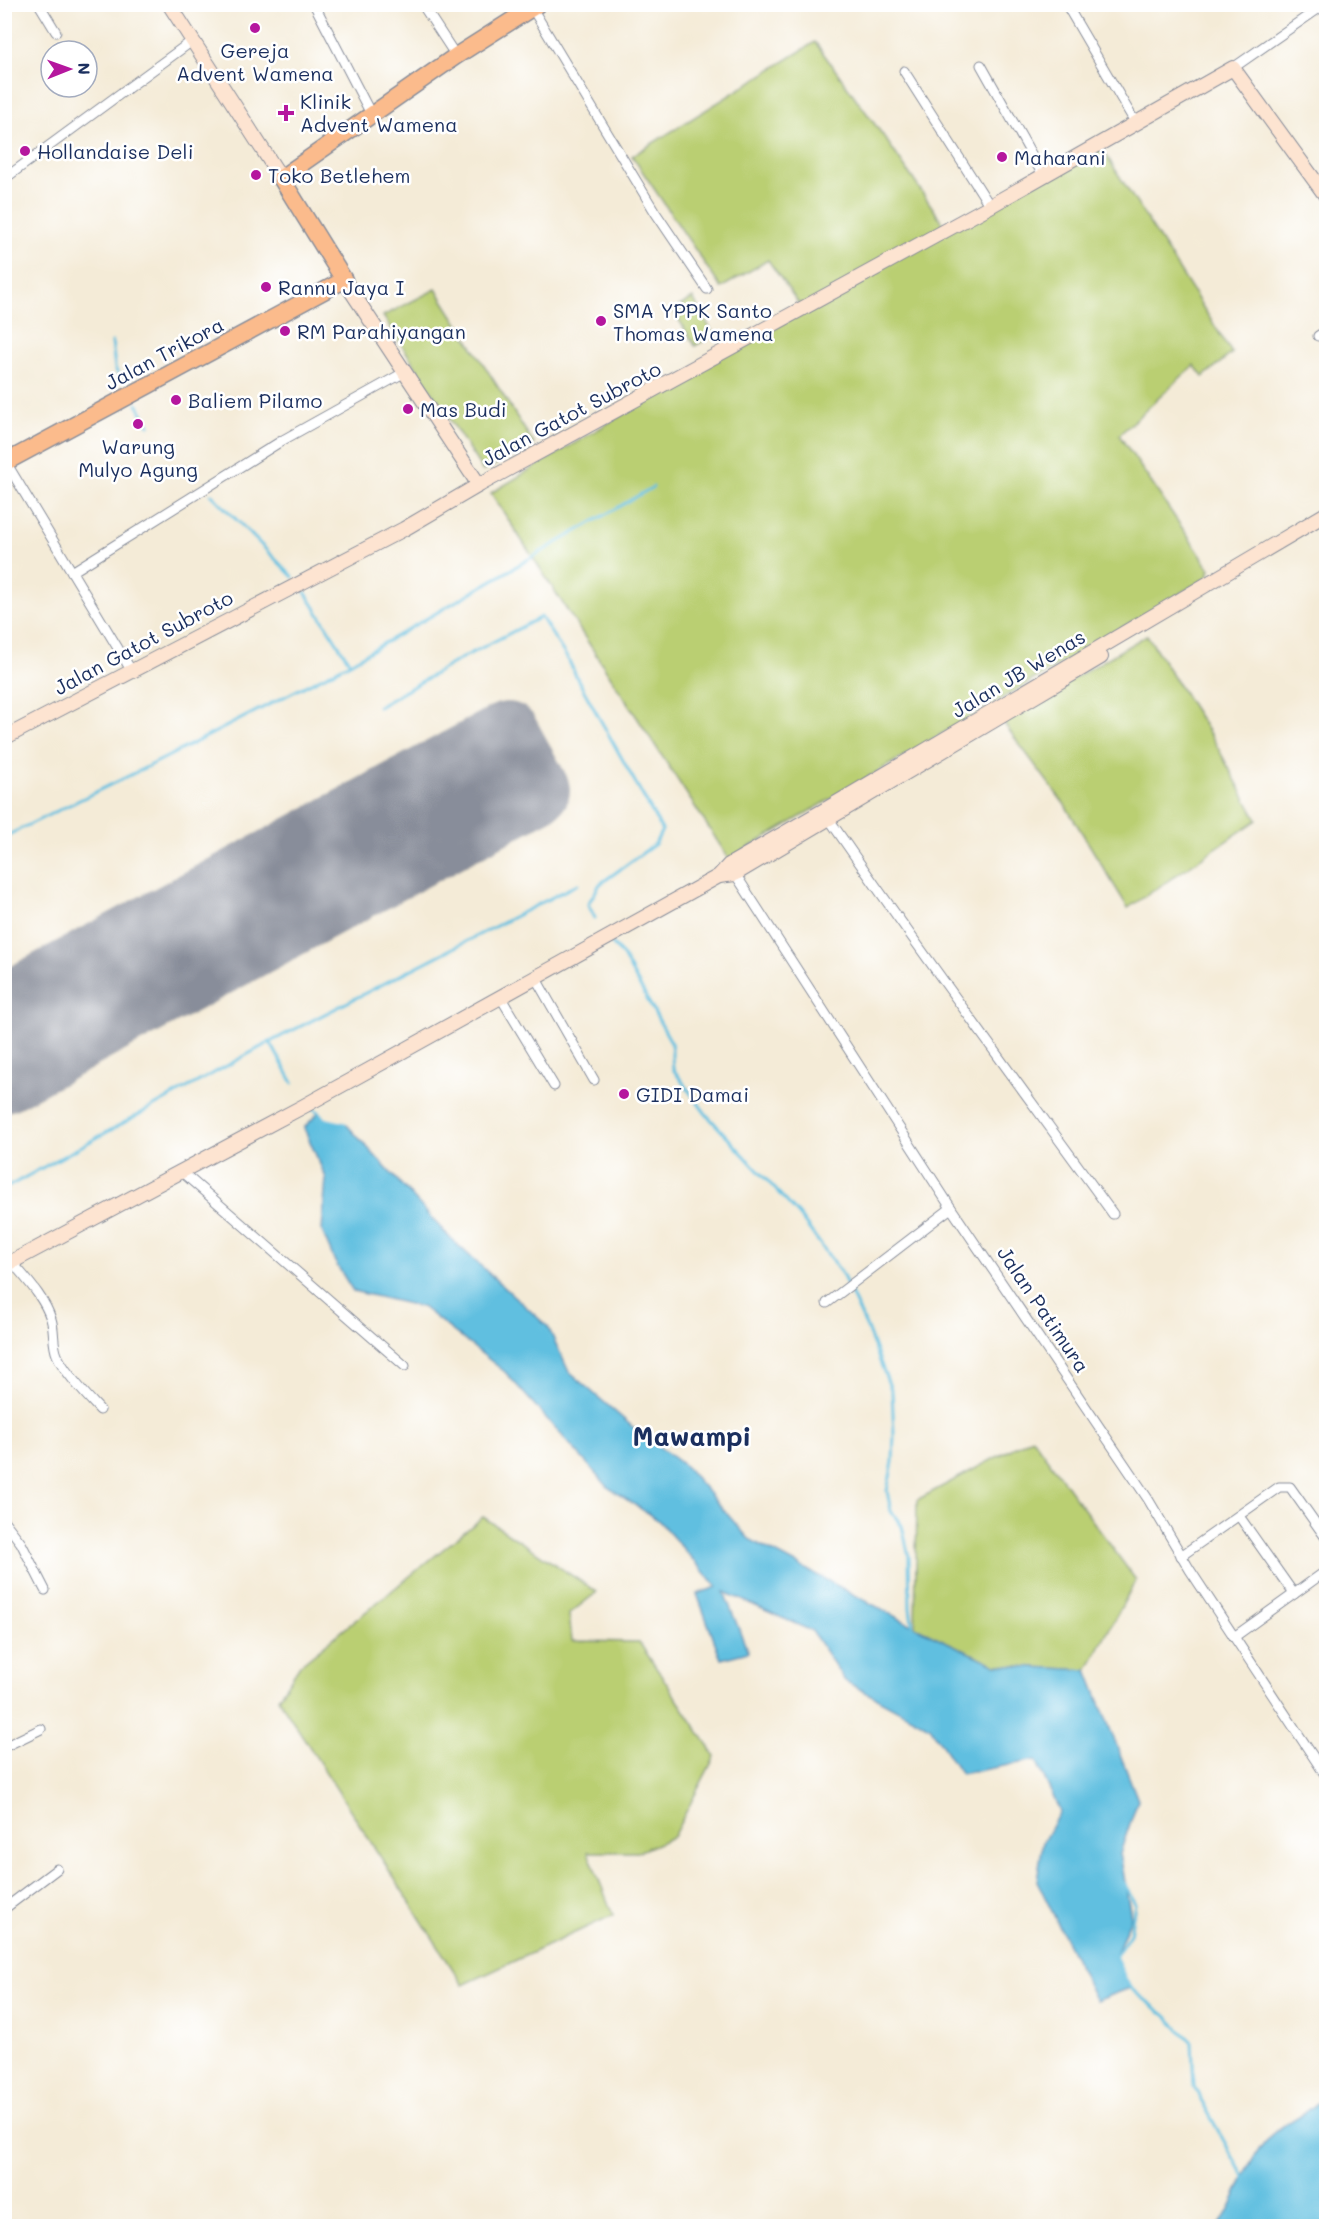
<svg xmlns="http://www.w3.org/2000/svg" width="1331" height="2231" font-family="Mali,sans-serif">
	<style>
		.green { fill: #bacf72; stroke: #6a7f68; stroke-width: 1.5 }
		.water { fill: #61bfe0; stroke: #3e779f; stroke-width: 1.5 }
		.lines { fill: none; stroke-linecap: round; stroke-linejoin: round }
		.stream { stroke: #61bfe0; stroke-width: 3 }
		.runway { stroke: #888d9a; stroke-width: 66 }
		.street-casing { stroke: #888d9a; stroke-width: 11 }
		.secondary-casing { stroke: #888d9a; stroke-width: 16 }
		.highway-casing { stroke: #888d9a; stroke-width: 19 }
		.street { stroke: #fff; stroke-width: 9 }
		.secondary { stroke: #fde4d1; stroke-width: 14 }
		.highway { stroke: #fbbb8c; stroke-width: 16 }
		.poi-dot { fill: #b5179e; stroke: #fff; stroke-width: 2 }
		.labels { text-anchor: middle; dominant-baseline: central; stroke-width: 5; stroke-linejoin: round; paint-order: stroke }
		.poi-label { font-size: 20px; fill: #1b2f5e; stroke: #fff; text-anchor: start }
		.street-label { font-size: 20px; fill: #1b2f5e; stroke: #fff }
		.district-label { font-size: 26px; font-weight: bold; fill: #1b2f5e; stroke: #fff }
	</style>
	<rect width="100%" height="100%" fill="#fff"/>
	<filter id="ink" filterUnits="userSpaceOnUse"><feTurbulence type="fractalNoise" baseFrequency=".0167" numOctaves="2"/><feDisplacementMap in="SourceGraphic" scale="12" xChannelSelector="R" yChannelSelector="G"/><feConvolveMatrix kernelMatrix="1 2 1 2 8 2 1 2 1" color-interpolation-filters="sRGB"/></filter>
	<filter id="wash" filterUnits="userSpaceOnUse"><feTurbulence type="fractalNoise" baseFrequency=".008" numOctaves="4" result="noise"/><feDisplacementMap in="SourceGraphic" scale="24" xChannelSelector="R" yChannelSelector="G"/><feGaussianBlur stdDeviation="1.35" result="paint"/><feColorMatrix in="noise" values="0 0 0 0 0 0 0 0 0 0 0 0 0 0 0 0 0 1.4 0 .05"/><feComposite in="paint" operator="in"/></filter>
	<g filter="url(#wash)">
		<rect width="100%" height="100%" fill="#f4ebd7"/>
		<g class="green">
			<path d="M815 42 887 141 947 229 1099 144 1232 353 1203 377 1194 365 1119 435 1210 569 1208 577 729 859 491 493 667 388 799 304 768 260 721 288 632 156Z"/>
			<path d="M436 289 534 444 483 471 383 316Z"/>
			<path d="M693 298 714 335 695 346 673 310Z"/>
			<path d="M1147 635 1213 739 1257 820 1128 908 1065 805 1002 721Z"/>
			<path d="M1032 1438 1136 1580 1087 1670 996 1665 915 1627 917 1500Z"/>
			<path d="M483 1517 597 1592 569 1614 572 1641 639 1642 715 1756 673 1837 638 1852H588L613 1915 463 1985 278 1698 300 1665Z"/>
		</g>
		<g class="water">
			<path d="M319 1112 324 1119 346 1124 450 1238 548 1327 569 1372 634 1428 686 1467 749 1539 915 1627 996 1665 1087 1670 1138 1800 1120 1853 1131 1917 1115 1957 1130 1988 1096 2001 1037 1881 1043 1842 1060 1811 1036 1760 961 1774 930 1727 845 1681 812 1631 724 1592 748 1652 721 1659 697 1594 717 1587 658 1520 609 1488 505 1372 422 1307 353 1291 335 1262 322 1231 326 1178 304 1128Z"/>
			<path d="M1326 2093V2226H1219C1238 2199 1245 2164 1268 2138 1285 2120 1312 2114 1326 2093Z"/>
		</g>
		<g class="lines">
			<g class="stream">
				<path d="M112 342 115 368 121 380"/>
				<path d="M137 404 149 425"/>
				<path d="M211 494 293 577"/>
				<path d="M305 592 350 663"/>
				<path d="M378 707 462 658 541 617 569 661 578 680 662 830 655 844 600 884 588 904 595 918"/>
				<path d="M4 837 163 759 350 663 653 487"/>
				<path d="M611 943 622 954 671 1042 673 1069 706 1114 799 1215 842 1274 866 1326 892 1392 894 1434 893 1462 887 1491 891 1511 902 1526 909 1557 910 1608 913 1629"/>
				<path d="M270 1042 293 1083"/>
				<path d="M312 1108 319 1112 324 1119 345 1124"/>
				<path d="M4 1189 270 1042 578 884"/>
				<path d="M1124 1883 1135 1904 1130 1934 1115 1957 1130 1988 1166 2016 1192 2042 1194 2087 1245 2179"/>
			</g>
			<path class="runway" d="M4 1007 507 735 537 790 4 1079"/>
		</g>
	</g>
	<g filter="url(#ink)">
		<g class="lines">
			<g class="street-casing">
				<g id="street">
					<path d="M39 4 56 32"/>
					<path d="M314 4 371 114"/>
					<path d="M422 4 456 56"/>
					<path d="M513 4 519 16"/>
					<path d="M1066 4 1135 122"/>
					<path d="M532 8 655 212 707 289"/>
					<path d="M981 65 1043 175"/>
					<path d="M1233 68 1325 4"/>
					<path d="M904 71 990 206"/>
					<path d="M4 179 192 41"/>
					<path d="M1318 336 1326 331"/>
					<path d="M4 459 131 670"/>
					<path d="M72 572 283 440 405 372"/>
					<path d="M829 819C921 953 1018 1083 1113 1214"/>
					<path d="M732 869 951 1208 1148 1499 1190 1570 1326 1776"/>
					<path d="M535 977 594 1080"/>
					<path d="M501 998 554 1086"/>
					<path d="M182 1172 405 1366"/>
					<path d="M12 1262C26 1279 44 1297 51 1319 55 1331 52 1343 57 1355 64 1372 87 1396 100 1410"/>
					<path d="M827 1303 951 1208"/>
					<path d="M1239 1516 1294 1594"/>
					<path d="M4 1521 21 1543 45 1590"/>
					<path d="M1181 1556 1279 1487H1290L1326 1538"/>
					<path d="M1234 1637 1326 1571"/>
					<path d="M4 1747 41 1729"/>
					<path d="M4 1909 57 1869"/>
				</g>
			</g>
			<g class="secondary-casing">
				<g id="secondary">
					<path d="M169 4 281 178"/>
					<path d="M344 280 479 485"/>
					<path d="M4 738 404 529 479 485 990 206 1233 68 1326 196"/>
					<path d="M719 876 735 874 1101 657"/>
					<path d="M4 1266 304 1106 719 876 729 865 828 808 1326 514"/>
				</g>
			</g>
			<g class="highway-casing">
				<path id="highway" d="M4 463 344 280 281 178 456 56 538 4"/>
			</g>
			<use href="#street" class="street"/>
			<use href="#secondary" class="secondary"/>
			<use href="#highway" class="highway"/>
		</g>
	</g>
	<g class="poi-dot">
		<circle cx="255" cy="28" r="6"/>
		<path d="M283 104h6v6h6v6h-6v6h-6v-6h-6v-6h6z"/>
		<circle cx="25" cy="151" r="6"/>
		<circle cx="1002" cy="157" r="6"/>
		<circle cx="256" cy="175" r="6"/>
		<circle cx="266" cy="287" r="6"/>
		<circle cx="601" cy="321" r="6"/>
		<circle cx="285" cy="331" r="6"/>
		<circle cx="176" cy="400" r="6"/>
		<circle cx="408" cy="409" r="6"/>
		<circle cx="138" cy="424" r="6"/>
		<circle cx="624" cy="1094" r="6"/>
	</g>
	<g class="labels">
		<g class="poi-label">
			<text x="255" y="50" text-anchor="middle">Gereja<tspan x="255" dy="23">Advent Wamena</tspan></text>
			<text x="300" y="101">Klinik<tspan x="300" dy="23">Advent Wamena</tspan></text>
			<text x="37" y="151">Hollandaise Deli</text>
			<text x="1014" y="157">Maharani</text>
			<text x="268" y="175">Toko Betlehem</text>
			<text x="278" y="287">Rannu Jaya I</text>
			<text x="613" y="310">SMA YPPK Santo<tspan x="613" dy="23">Thomas Wamena</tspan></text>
			<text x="297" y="331">RM Parahiyangan</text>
			<text x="188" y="400">Baliem Pilamo</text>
			<text x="420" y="409">Mas Budi</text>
			<text x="138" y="446" text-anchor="middle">Warung<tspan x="138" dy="23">Mulyo Agung</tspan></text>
			<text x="636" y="1094">GIDI Damai</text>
		</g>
		<g class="street-label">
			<text transform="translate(164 353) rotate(-28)">Jalan Trikora</text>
			<text transform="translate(571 413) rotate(-28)">Jalan Gatot Subroto</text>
			<text transform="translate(143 642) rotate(-28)">Jalan Gatot Subroto</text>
			<text transform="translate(1018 673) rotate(-31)">Jalan JB Wenas</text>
			<text transform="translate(1044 1309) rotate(56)">Jalan Patimura</text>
		</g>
		<g class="district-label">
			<text x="692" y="1436">Mawampi</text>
		</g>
	</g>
	<rect width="1331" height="2231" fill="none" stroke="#fff" stroke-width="24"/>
	<g transform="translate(69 69) rotate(89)"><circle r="28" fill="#ffffff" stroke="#a4acbf" stroke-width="1.5"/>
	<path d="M0-4.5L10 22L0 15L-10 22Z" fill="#b5179e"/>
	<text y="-9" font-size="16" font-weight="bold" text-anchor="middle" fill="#1b2f5e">N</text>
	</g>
</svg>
